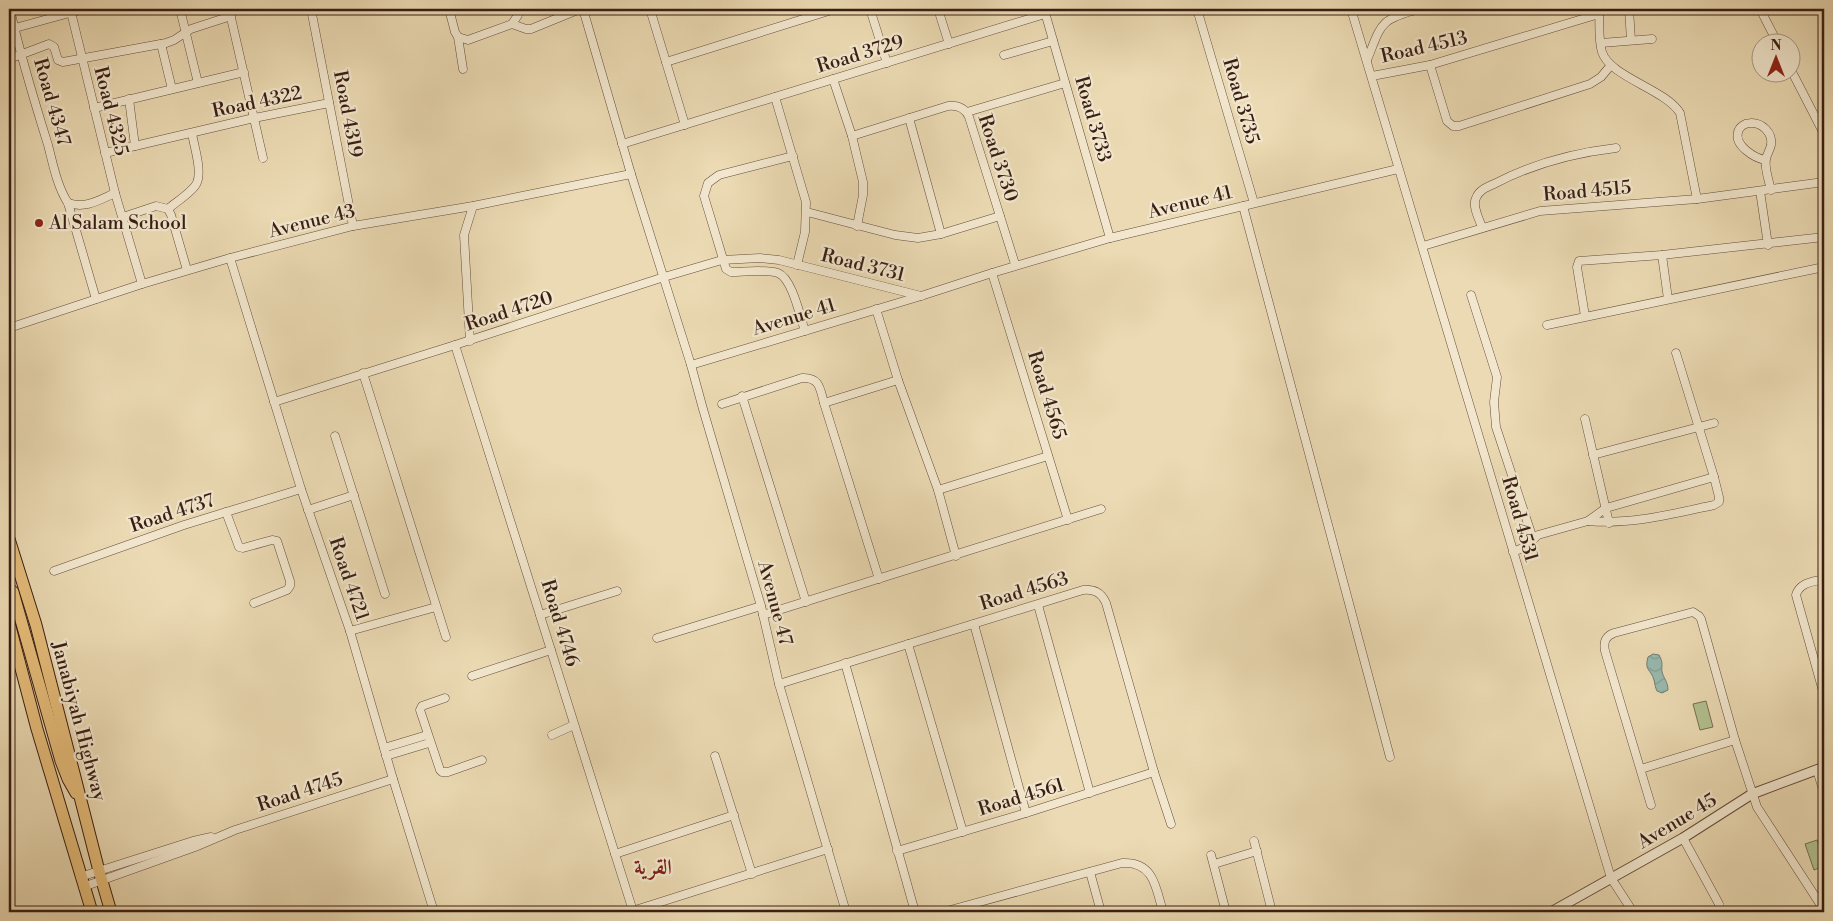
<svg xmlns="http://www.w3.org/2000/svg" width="1833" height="921" font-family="'Libre Bodoni',Amiri,serif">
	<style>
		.green { fill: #b3c190; stroke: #767052 }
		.water { fill: url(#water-waves); stroke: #727c71 }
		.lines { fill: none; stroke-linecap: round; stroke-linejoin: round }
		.minor-casing { stroke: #654d3c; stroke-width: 9 }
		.tertiary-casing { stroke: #654d3c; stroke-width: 11 }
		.primary-casing { stroke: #381e14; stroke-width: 13 }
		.minor { stroke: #f2e7ce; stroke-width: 8 }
		.tertiary { stroke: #f2e7ce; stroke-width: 9 }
		.primary { stroke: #e6bd7a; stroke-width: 11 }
		.poi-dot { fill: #8f2418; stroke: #f2e7ce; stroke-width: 2 }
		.labels { text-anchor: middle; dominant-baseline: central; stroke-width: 4.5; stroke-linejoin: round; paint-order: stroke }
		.street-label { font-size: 19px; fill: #381e14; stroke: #f2e7ce }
		.poi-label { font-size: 19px; fill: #381e14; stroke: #f2e7ce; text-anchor: start }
		.quarter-label { font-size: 21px; font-weight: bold; fill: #7a1f14; stroke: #f2e7ce }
	</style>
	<defs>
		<pattern id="water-waves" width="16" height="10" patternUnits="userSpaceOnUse" patternTransform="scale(1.25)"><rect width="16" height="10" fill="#98baaf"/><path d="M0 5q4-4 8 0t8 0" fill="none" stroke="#849f96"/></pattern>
	</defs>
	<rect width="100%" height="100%" fill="#ebdab3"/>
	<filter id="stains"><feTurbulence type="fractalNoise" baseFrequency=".004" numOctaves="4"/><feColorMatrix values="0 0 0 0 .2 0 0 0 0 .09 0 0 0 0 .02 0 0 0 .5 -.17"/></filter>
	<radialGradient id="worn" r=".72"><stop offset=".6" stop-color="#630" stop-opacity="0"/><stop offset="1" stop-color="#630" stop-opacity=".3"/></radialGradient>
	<g class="green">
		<path d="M1706 701 1713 727 1700 730 1693 704Z"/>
		<path d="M1817 840 1824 859V866L1814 870 1805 844Z"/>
	</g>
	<path class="water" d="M1653 654 1659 655C1664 664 1661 665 1662 672 1664 679 1668 682 1668 690L1662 693 1657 691C1655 687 1655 684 1654 680 1651 669 1644 671 1648 657Z"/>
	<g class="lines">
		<g class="minor-casing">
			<g id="minor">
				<path d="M10 9C20 55 34 100 48 145 53 164 57 186 68 203L96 299"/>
				<path d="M180 9 198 83"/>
				<path d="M229 9 263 158"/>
				<path d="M311 9 353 226"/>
				<path d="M449 9 455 32 458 37 468 40 512 24 518 15V9"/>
				<path d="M583 9 631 174 691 365 703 409 761 606 779 684 846 912"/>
				<path d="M650 9 685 125"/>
				<path d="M870 9 887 63"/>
				<path d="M938 9 949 44"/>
				<path d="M1044 9 1110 238"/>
				<path d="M1197 9 1254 203"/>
				<path d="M1351 9 1611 878 1633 912"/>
				<path d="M1629 9 1631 40"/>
				<path d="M1760 9 1777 42"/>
				<path d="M1599 10C1600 23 1598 39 1602 52 1610 77 1665 89 1680 113L1697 199"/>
				<path d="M71 12 115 193 142 284"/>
				<path d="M512 24 526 29H531L580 9"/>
				<path d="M15 28 84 9"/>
				<path d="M458 37 463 69"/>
				<path d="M1601 43 1652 39"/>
				<path d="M161 44 172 89"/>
				<path d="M1004 55 1053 41"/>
				<path d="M9 59 49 44 54 47 58 60 63 62 166 43 174 40 191 29 231 16"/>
				<path d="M1367 60C1382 23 1379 20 1419 9"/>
				<path d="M666 62 835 9"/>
				<path d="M1430 65 1447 121 1453 126H1459L1590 84 1601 77 1611 65"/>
				<path d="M1790 68 1824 134"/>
				<path d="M1372 76 1430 65 1599 14"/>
				<path d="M833 79 852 136 863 182V195L857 226"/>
				<path d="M775 97 806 202 805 232 797 265"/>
				<path d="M129 99 135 146"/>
				<path d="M94 108 244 72"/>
				<path d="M967 112 1065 83"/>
				<path d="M909 118 941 234"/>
				<path d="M852 136 948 106C958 105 965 108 969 117L1015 264"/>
				<path d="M622 144 1045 14"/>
				<path d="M105 153 254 118 329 103"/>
				<path d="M793 156 719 175 708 183 704 196 726 269 731 272C745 272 764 269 778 273 792 278 800 316 805 331"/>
				<path d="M1765 160C1755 158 1734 146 1738 132 1739 127 1745 123 1750 123 1762 122 1773 133 1771 145 1770 150 1767 154 1766 159 1764 168 1769 181 1771 190"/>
				<path d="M1760 191 1768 245"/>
				<path d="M68 203C86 209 99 200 115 193"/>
				<path d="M1243 206 1390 757"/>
				<path d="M168 209C176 202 188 195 195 186 204 175 194 147 192 133"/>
				<path d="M807 212 895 235 918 238 941 234 1000 216"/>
				<path d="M123 217 156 206 168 209 171 215 187 270"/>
				<path d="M1482 227C1479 219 1472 206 1476 198 1479 190 1487 187 1494 184 1532 164 1573 153 1616 148"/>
				<path d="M1423 246 1540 211 1697 199 1824 182"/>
				<path d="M1662 255 1668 299"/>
				<path d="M230 258 301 489 350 631 393 779 434 912"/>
				<path d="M1471 295 1497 377 1494 402 1496 427 1533 539"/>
				<path d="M876 309 898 380 938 490 956 556"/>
				<path d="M1585 316 1577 267 1579 261 1662 255 1824 237"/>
				<path d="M1547 325 1824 267"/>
				<path d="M9 328 142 284 230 258 353 226 473 206 631 174"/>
				<path d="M470 341 464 235 473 206"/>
				<path d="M455 345 633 911"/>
				<path d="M691 365 921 296 992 273"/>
				<path d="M363 373 446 637"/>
				<path d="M742 396 806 602"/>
				<path d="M274 402 455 345 664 277 722 260 760 258 779 260 921 296"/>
				<path d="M824 403 879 579"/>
				<path d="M722 404 802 378C820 377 820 389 824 403L898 380"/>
				<path d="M1585 419 1609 523"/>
				<path d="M335 436 385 594"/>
				<path d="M1593 455 1714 423"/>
				<path d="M938 490 1048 456"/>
				<path d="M308 510 354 495"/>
				<path d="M226 512 239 547 243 548 272 540 277 541 290 581V586L287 590 254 603"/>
				<path d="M1068 520 992 273 1110 238 1398 169"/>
				<path d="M1588 521C1631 525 1672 514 1714 505L1719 502V497L1714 477 1676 353"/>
				<path d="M1513 552 1525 547 1538 535 1588 521 1606 508 1714 477"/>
				<path d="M54 571 184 525 301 489"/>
				<path d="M1824 579C1813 582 1800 582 1796 595L1824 695"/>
				<path d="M1038 605 1090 793"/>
				<path d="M540 615 617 591"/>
				<path d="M763 615 1101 509"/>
				<path d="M974 624 1026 813"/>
				<path d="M350 631 436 607"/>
				<path d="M657 638 761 606"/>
				<path d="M908 644 963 832"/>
				<path d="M845 663 915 912"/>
				<path d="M472 676 551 650"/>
				<path d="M779 684 1083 590C1094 589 1101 592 1106 603L1154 772 1171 824"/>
				<path d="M445 698 422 706 420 710 440 770 442 772H448L482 760"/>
				<path d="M552 735 574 725"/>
				<path d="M384 748 427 735"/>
				<path d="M386 756 429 743"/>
				<path d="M715 756 752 874"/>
				<path d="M1641 769 1735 740"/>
				<path d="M1817 770 1824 793"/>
				<path d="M1651 805 1605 651C1603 641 1606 636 1614 633L1693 612 1699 616 1701 619 1735 740 1757 807 1824 910"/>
				<path d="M1683 838 1719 904"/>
				<path d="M1254 841 1272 912"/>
				<path d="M897 851 1026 813 1154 772"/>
				<path d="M615 854 734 815"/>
				<path d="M1211 855 1226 912"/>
				<path d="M1214 864 1257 851"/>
				<path d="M1090 872 1101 912"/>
				<path d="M80 877 193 841 211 837"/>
				<path d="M83 887 195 847 235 830 393 779"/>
				<path d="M629 912 828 849"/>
				<path d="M943 912 1122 863C1154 861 1156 888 1163 912"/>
			</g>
		</g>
		<g class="tertiary-casing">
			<path id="tertiary" d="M1551 912 1683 838 1752 794 1824 767"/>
		</g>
		<g class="primary-casing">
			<g id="primary">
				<path d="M9 539 36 625 99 871 111 912"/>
				<path d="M9 588 13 592 61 761 68 779 76 793"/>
				<path d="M9 623 37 729 92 912"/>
			</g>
		</g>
		<use href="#minor" class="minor"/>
		<use href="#tertiary" class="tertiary"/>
		<use href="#primary" class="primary"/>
	</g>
	<circle class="poi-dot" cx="39" cy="223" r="5"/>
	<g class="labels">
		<g class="street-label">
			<text transform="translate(1424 47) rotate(-13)">Road 4513</text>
			<text transform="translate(860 54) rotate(-17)">Road 3729</text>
			<text transform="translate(1241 101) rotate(74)">Road 3735</text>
			<text transform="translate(52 102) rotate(74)">Road 4347</text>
			<text transform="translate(257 102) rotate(-12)">Road 4322</text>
			<text transform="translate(111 111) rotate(76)">Road 4325</text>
			<text transform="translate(348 114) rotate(79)">Road 4319</text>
			<text transform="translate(1093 119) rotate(74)">Road 3733</text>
			<text transform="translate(998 158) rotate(72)">Road 3730</text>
			<text transform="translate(1587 191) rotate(-5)">Road 4515</text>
			<text transform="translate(1190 202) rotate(-14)">Avenue 41</text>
			<text transform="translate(312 221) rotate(-14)">Avenue 43</text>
			<text transform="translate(863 265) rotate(14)">Road 3731</text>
			<text transform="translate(509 311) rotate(-18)">Road 4720</text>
			<text transform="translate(794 317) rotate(-17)">Avenue 41</text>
			<text transform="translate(1047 395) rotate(73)">Road 4565</text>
			<text transform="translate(172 513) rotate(-18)">Road 4737</text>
			<text transform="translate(1520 519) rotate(74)">Road 4531</text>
			<text transform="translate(349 579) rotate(71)">Road 4721</text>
			<text transform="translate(1024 591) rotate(-17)">Road 4563</text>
			<text transform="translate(775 603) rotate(75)">Avenue 47</text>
			<text transform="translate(560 623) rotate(73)">Road 4746</text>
			<text transform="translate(79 721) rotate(75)">Janabiyah Highway</text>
			<text transform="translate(300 792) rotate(-18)">Road 4745</text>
			<text transform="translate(1021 797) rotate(-17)">Road 4561</text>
			<text transform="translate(1677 821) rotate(-31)">Avenue 45</text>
		</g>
		<g class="poi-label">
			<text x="49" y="223">Al Salam School</text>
		</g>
		<g class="quarter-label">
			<text x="653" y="868">القرية</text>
		</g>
	</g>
	<rect width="1833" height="921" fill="none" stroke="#ebdab3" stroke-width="30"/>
	<rect x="10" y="10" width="1813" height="901" fill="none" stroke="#381e14" stroke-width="2.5"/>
	<rect x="15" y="15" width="1803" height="891" fill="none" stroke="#381e14"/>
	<g transform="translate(1776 58)"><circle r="24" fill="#f2e7ce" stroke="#a89784"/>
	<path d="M0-4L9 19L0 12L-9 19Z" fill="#8f2418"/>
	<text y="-8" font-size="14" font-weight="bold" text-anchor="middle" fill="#381e14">N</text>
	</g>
	<rect width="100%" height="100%" filter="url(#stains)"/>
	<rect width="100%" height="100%" fill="url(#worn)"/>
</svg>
